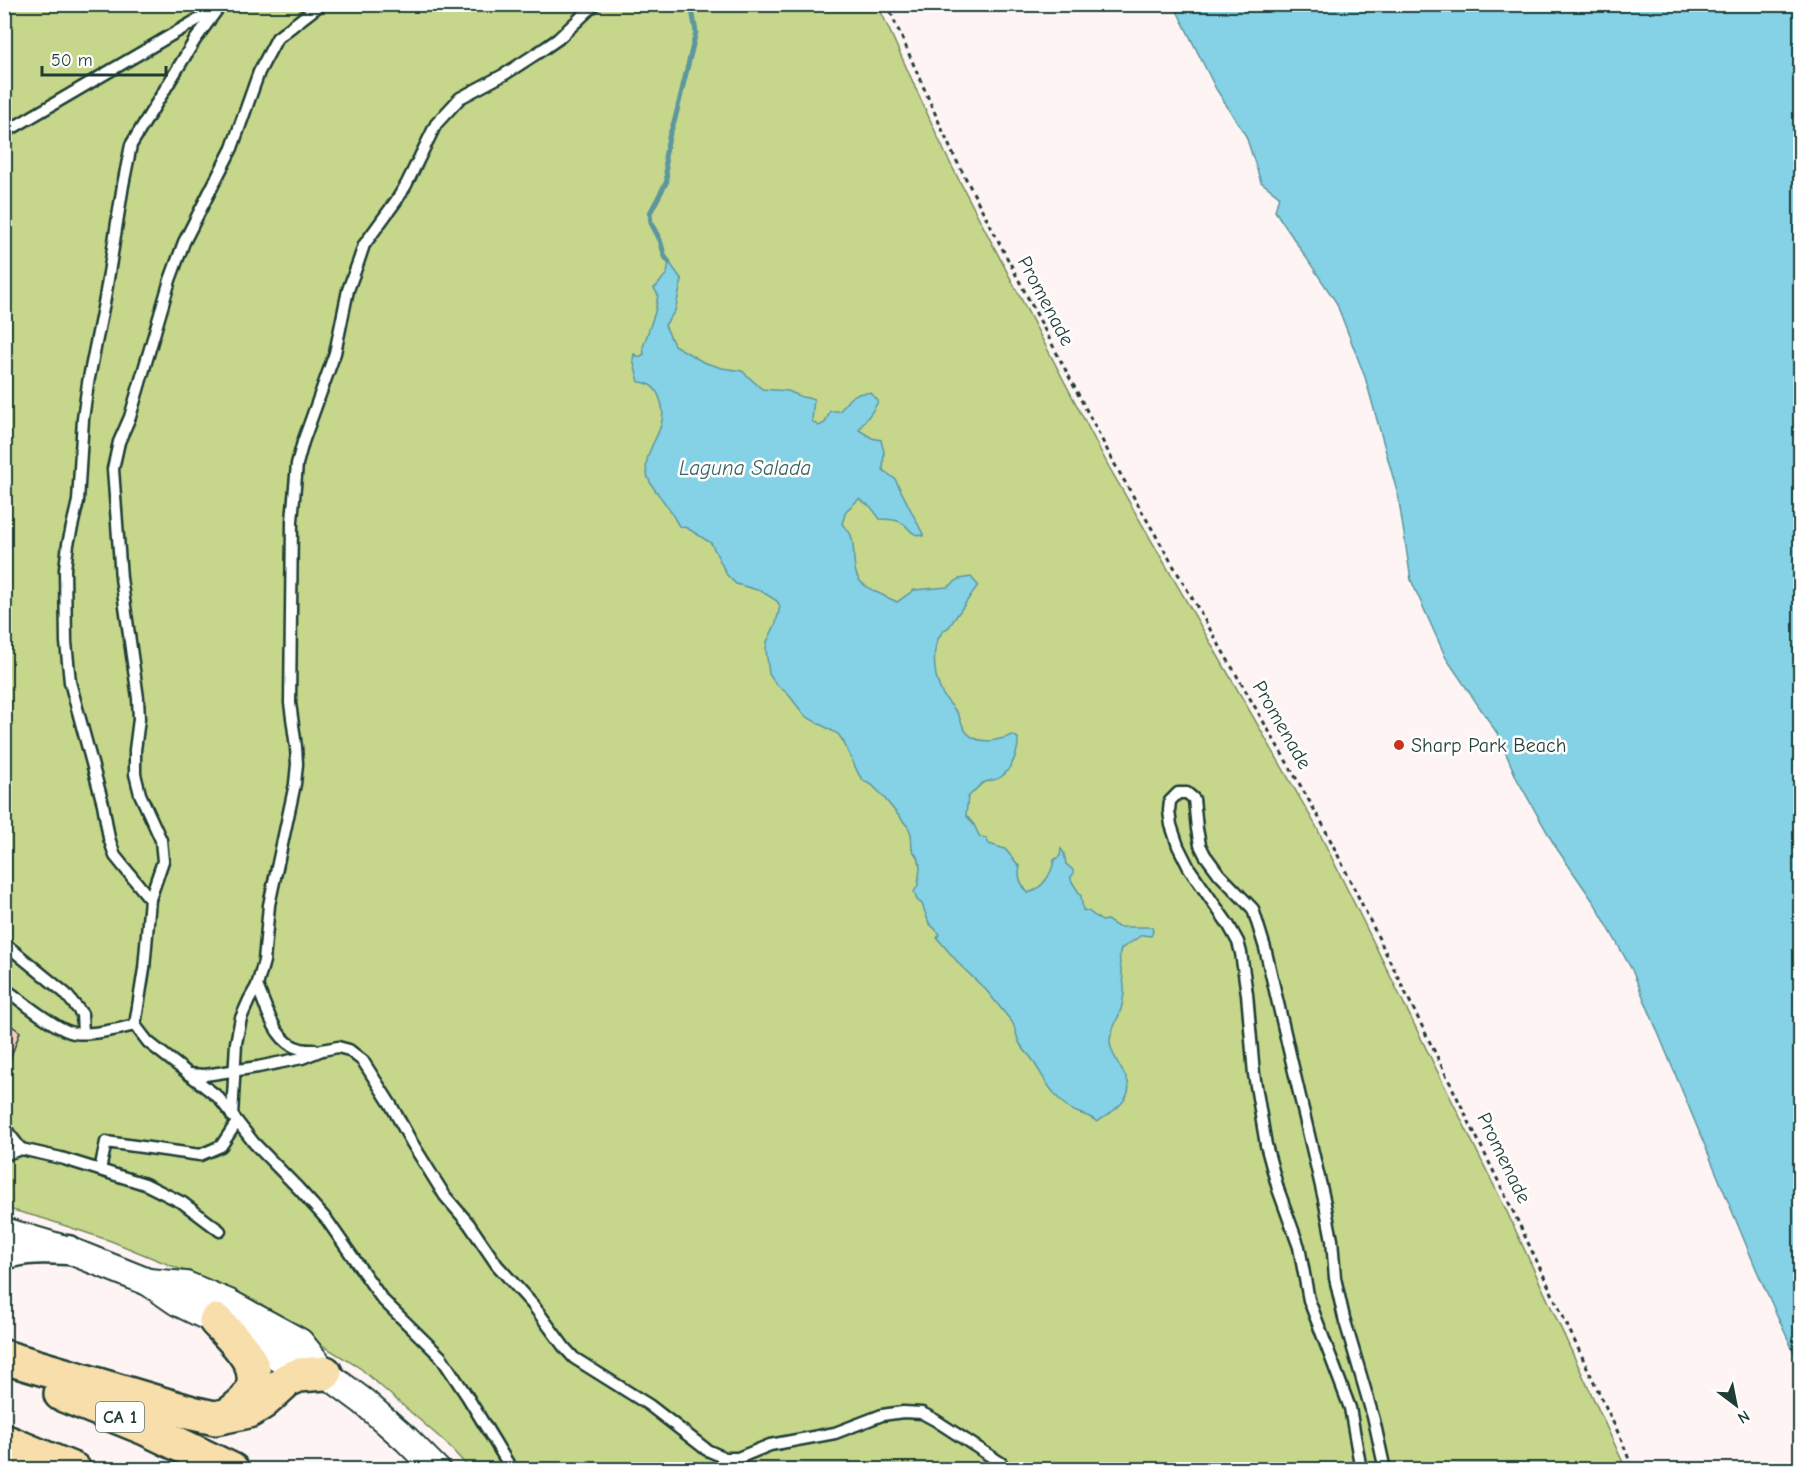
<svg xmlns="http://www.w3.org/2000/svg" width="1805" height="1474" font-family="'Comic Neue',sans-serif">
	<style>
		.green { fill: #c6d78b; stroke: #728a60; stroke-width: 1.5 }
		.water { fill: #85d1e5; stroke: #5c969e; stroke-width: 1.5 }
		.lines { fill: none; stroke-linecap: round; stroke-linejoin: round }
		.stream { stroke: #5c969e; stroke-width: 5 }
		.building { fill: #facac1; stroke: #1f3d34; stroke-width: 1.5 }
		.service-casing { stroke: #1f3d34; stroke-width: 15 }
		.tertiary-casing { stroke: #1f3d34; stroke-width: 30 }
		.secondary-casing { stroke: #1f3d34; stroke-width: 33 }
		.motorway-casing { stroke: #1f3d34; stroke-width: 38 }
		.path { stroke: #1f3d34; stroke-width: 3; stroke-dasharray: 4.5 4.5; stroke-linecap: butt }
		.service { stroke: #fff; stroke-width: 10 }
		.tertiary { stroke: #fff; stroke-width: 26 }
		.secondary { stroke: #fff; stroke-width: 28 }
		.motorway { stroke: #f8deab; stroke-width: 33 }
		.poi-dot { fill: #c8321e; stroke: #fff; stroke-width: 2 }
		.labels { text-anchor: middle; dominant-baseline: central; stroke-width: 5; stroke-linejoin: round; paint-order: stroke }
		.shield { fill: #fff; stroke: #627771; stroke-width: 1.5 }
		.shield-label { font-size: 18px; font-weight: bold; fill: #1f3d34 }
		.street-label { font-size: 20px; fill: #1f3d34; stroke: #fff }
		.poi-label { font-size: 20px; fill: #1f3d34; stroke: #fff; text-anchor: start }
		.water-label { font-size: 21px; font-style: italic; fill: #386260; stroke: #fff }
	</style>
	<rect width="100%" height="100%" fill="#fef4f3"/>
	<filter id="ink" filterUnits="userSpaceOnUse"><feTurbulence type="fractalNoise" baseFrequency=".0167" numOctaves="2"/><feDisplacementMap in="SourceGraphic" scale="12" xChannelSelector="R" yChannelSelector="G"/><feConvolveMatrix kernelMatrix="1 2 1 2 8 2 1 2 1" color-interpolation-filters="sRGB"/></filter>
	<g filter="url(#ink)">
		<path class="green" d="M4 5H878L946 155 1109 467 1316 826 1508 1214 1626 1469H470L445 1442 360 1368 274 1316 199 1277 111 1241 45 1219 5 1208Z"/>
		<g class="water">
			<path d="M1174 5H1800V1366L1757 1271 1632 970 1595 904 1555 846 1517 779 1497 733 1446 658 1411 580 1398 495 1365 377 1336 302 1275 211 1279 196 1261 182 1246 136 1216 89Z"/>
			<path d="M669 262 682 280 675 311 665 325 674 345 703 362 722 368 742 371 762 389 788 391 802 397 814 399 812 421 819 426 825 423 830 411H840C850 397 852 392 871 393L878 401C874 412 865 419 859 430L872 438 881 440 884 452 883 470 895 479 924 536C906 534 912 527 900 522 894 519 887 519 880 519L871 507 859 499 846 511 842 524C845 527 849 531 851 535 856 549 851 570 860 581 869 591 886 596 897 602L914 590 948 587 959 579 971 577 978 585 949 627C929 638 933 673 941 691 945 700 953 706 958 714 962 722 963 732 972 737 985 744 999 740 1013 735L1018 738C1019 751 1012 769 1001 777 995 781 988 780 983 783 978 786 973 793 968 797L966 815 974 825 980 837 986 838 989 844 1005 849 1020 867C1017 877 1021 884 1028 893 1042 889 1052 874 1054 860L1060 856 1061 849 1064 853 1066 864 1072 869 1074 873 1071 877V880L1081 896 1083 910 1088 911 1102 921 1107 920 1118 927H1152L1153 932 1151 936 1142 935 1121 949C1116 963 1126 978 1124 994 1123 1000 1122 1007 1120 1012 1117 1022 1109 1033 1110 1043 1112 1056 1120 1066 1126 1077 1137 1097 1113 1112 1097 1122 1088 1113 1075 1115 1065 1105 1050 1092 1042 1075 1032 1059 1028 1054 1023 1049 1020 1044 1016 1037 1016 1029 1012 1022L986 990 961 966 937 938 940 934 929 923 922 904 917 900 914 892 918 885 920 868 919 860 912 849 911 834 908 827 880 793 872 785 865 782 859 775 843 741 838 734 805 716 788 694 775 683 769 674 766 650 767 642 776 623 780 606 777 601 761 591 736 584 727 575 711 543 687 528 679 526C674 518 670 509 664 502 658 493 649 485 647 474 643 455 656 442 661 425 666 408 659 382 639 382L633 360 634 354 639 357 644 354 643 347 655 312 658 295 654 288C660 285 661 278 667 274Z"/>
		</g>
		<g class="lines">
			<path class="stream" d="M669 262 665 257 660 240 651 223 650 213 667 181 665 157 669 137 675 119 696 32 691 4"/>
		</g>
		<path class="building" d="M4 1020 20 1032 6 1070H4Z"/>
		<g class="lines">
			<g class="service-casing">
				<g id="service">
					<path d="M4 133 214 10"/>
					<path d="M150 899 163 861 161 840 140 794 135 774V750L139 719 138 698 121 578 113 469 119 442 130 417 170 280 184 242 232 148 259 72 277 38 321 4"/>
					<path d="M4 943 65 993 82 1014 83 1033"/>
					<path d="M257 986C267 1007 274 1043 301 1049 305 1050 311 1050 315 1050"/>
					<path d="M4 988C20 1000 53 1027 70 1032 84 1037 120 1029 135 1025L144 969 150 899 115 856 109 838 103 804 70 682 66 642 65 569 68 544 78 501 83 419 88 383 105 298 123 185 131 145 195 40 219 7"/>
					<path d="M135 1025 148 1042 218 1097 254 1143 298 1188 327 1220 382 1299 441 1357 467 1396 512 1470"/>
					<path d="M188 1074 205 1075 258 1067 302 1058 322 1050 338 1047 349 1050 363 1061 391 1105 412 1143 445 1196 469 1224 497 1265 533 1305 564 1347 574 1358 649 1405 707 1450 725 1458H738L770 1445 835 1433 882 1415 903 1412 922 1413 935 1420 975 1446 1001 1463 1006 1470"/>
					<path d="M232 1116 236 1043 241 1018 249 1000 257 986 264 961 269 905 295 784 297 764 296 747 290 703 292 521 297 464 303 442 335 353 348 290 359 260 364 245 396 201 406 185 436 124 460 98 505 74 545 48 558 39 595 4"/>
					<path d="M4 1127 21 1149"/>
					<path d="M4 1155 21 1149 61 1158 145 1184 183 1203 220 1231"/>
					<path d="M100 1170 106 1142 200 1155 221 1146 237 1122"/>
					<path d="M1361 1470 1350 1408 1309 1300 1299 1247 1278 1189 1266 1145 1254 1074 1247 994 1241 953 1238 942 1228 924 1189 868 1178 846 1171 825 1169 811 1170 801 1178 793H1187L1194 799 1197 829 1200 845 1205 855 1219 874 1253 909 1265 948 1324 1199 1332 1240 1335 1278 1344 1318 1374 1420 1385 1470"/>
				</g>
			</g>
			<g class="tertiary-casing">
				<g id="tertiary">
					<path d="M4 1231 68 1250 148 1282 177 1302 216 1321 286 1363 319 1372"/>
					<path d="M148 1282 186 1285 227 1302 300 1342 325 1373 364 1402 407 1440 437 1470"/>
				</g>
			</g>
			<g class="secondary-casing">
				<path id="secondary" d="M4 1255C25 1248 46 1249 68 1250"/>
			</g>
			<g class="motorway-casing">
				<g id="motorway">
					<path d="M216 1321C236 1342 272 1372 244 1402 240 1406 235 1410 230 1414"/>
					<path d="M4 1357 192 1413 215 1418 249 1411 263 1402 287 1380 299 1375 325 1373"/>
					<path d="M61 1394 145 1428 232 1470"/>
					<path d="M4 1441 74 1470"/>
				</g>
			</g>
			<path class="path" d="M887 4 952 152 1114 463 1322 823 1513 1211 1622 1441 1633 1470"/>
			<use href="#service" class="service"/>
			<use href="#tertiary" class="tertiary"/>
			<use href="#secondary" class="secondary"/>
			<use href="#motorway" class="motorway"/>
		</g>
	</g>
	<circle class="poi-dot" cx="1399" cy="745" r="6"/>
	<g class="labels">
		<rect class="shield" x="96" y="1402" width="48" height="30" rx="4.5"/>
		<g class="shield-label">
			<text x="120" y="1417">CA 1</text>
		</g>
		<g class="street-label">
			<text transform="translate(1046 301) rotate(62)">Promenade</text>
			<text transform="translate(1282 725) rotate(60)">Promenade</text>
			<text transform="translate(1504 1158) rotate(64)">Promenade</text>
		</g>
		<g class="poi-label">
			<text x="1411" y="745">Sharp Park Beach</text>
		</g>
		<g class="water-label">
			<text x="745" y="468">Laguna Salada</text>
		</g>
	</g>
	<rect width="1805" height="1474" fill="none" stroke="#fff" stroke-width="24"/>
	<rect x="12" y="12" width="1781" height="1450" fill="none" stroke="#1f3d34" stroke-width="2" filter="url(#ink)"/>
	<g transform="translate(1736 1405) rotate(148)" stroke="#ffffff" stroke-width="4.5" paint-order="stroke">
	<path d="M0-4.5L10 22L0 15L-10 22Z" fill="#1f3d34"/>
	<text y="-9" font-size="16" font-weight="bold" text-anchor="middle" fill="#1f3d34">N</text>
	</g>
	<path d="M42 66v9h124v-9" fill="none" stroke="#1f3d34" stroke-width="3"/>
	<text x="51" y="66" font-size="18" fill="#1f3d34" stroke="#ffffff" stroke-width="4.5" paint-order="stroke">50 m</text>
</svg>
